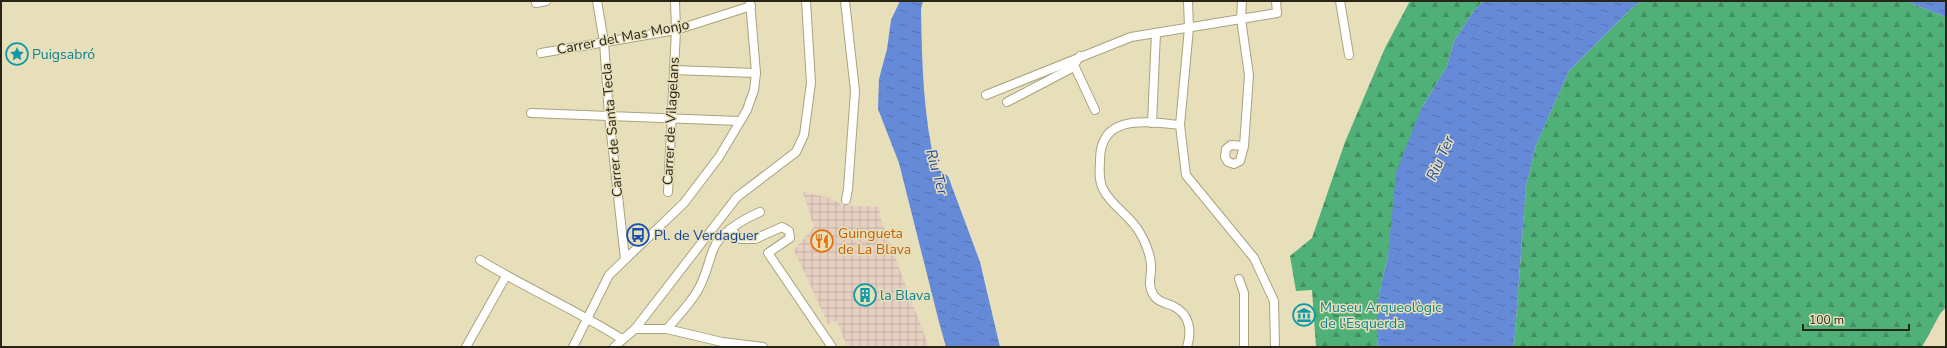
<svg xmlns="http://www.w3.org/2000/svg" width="1947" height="348" font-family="'Nunito Sans',sans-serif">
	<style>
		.industrial { fill: url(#industrial-grid) }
		.forest { fill: url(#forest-firs) }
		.water { fill: url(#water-ripples) }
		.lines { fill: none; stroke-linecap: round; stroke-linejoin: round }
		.minor-casing { stroke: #aaa27f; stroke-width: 10 }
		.minor { stroke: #fff; stroke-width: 8 }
		.labels { text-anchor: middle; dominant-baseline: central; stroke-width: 3; stroke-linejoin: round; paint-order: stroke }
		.street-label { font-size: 14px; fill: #282517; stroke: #e7dfba }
		.culture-label { font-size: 14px; fill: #0d838f; stroke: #e7dfba; text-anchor: start }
		.food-label { font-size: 14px; fill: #c56008; stroke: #e7dfba; text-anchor: start }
		.transit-label { font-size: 14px; fill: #164399; stroke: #e7dfba; text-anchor: start }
		.water-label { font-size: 15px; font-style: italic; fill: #234ba7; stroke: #e7dfba }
	</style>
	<defs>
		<pattern id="industrial-grid" width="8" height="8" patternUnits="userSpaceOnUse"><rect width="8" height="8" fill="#e5d0c2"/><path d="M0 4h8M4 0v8" fill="none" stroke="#c4b2a6"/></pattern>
		<pattern id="forest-firs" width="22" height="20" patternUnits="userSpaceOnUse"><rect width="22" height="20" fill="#4fb178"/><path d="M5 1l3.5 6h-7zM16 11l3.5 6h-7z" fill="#429061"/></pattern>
		<pattern id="water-ripples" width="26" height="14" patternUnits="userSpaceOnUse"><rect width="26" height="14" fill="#648ad8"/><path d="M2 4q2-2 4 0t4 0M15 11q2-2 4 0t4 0" fill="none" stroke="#5271ae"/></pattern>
	</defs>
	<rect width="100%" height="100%" fill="#e7dfba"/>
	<path class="industrial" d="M803 192 831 198 842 205 879 207 880 217 929 347H847L837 321 828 324 794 250 814 227Z"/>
	<g class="forest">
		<path d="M1410 1H1484L1475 9 1454 41 1447 66 1421 109 1378 299V338L1377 347H1316L1312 290 1296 291 1290 256 1312 238 1345 142 1385 48Z"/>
		<path d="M1643 1H1905L1946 17V307L1940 314 1922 347H1514L1526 186 1536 145 1569 71 1633 7Z"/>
	</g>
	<g class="water">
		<path d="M900 1H923L921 9C922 62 923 116 936 168L948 176 980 262 1000 347H946L939 322 899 163 878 109 879 79 887 49 891 20Z"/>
		<path d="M1484 1H1643L1633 7 1569 71 1536 145 1526 186 1514 347H1377L1378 338V299L1388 255 1396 173 1421 109 1447 66 1454 41 1475 9Z"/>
		<path d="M1905 1H1946V17Z"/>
	</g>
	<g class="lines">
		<g class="minor-casing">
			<g id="minor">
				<path d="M597 1 604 42 609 115 625 259"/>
				<path d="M845 1 855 91 848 189 846 200"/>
				<path d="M1188 1 1189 28 1180 125 1186 175 1254 258 1274 301 1275 347"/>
				<path d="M1242 1 1241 19 1249 75 1244 146 1231 145 1226 149 1225 157 1228 162 1234 164 1240 161 1244 146"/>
				<path d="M1340 1 1349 55"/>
				<path d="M536 3 546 1"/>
				<path d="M541 53 676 30 751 6"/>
				<path d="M1074 65 1095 110"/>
				<path d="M674 70 756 73"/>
				<path d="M986 95 1131 37 1277 13 1276 1"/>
				<path d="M1007 102 1072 68 1080 56"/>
				<path d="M531 113 739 121"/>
				<path d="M1152 123 1156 33"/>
				<path d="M1180 125C1147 122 1101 113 1100 159 1100 169 1098 179 1103 189 1112 207 1131 216 1140 233 1145 241 1150 254 1151 264 1152 275 1147 284 1153 294 1157 302 1166 303 1173 306 1190 314 1192 331 1187 347"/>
				<path d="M668 192 676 30 675 1"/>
				<path d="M730 229 741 239H755L782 227 789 231 790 238 768 253 832 347"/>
				<path d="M480 260C526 288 576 310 622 339"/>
				<path d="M1239 279 1244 293V347"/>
				<path d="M635 329H667L722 342 763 347"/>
				<path d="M667 329C677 317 690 304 698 290 705 278 708 264 713 250 719 233 744 219 760 212"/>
				<path d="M466 347 506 276"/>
				<path d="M573 347 609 275 684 203 719 157 747 110 754 90 756 73 750 1"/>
				<path d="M614 347 635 329 737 197 796 152 804 135 811 83 806 1"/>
			</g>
		</g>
		<use href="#minor" class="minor"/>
	</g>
	<defs>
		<g id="sight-ring" transform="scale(1.15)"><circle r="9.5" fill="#e7dfba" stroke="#0f9aa8" stroke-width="1.5"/><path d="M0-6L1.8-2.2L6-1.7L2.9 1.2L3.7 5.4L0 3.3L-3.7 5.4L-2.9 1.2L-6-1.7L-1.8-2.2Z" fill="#0f9aa8"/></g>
		<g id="bus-ring" transform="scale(1.15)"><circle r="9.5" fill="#e7dfba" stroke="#1a4fb4" stroke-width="1.5"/><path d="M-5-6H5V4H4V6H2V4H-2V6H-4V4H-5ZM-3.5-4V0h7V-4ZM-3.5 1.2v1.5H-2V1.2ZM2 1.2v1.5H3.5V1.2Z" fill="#1a4fb4"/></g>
		<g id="restaurant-ring" transform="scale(1.15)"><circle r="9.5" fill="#e7dfba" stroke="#e8710a" stroke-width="1.5"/><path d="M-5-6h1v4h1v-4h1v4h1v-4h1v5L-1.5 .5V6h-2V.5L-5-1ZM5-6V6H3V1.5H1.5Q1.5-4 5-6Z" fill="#e8710a"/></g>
		<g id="building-ring" transform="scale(1.15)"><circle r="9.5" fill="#e7dfba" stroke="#0f9aa8" stroke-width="1.5"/><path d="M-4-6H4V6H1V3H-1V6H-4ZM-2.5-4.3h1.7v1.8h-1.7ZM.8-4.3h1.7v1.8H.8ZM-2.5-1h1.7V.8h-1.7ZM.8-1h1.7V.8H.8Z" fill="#0f9aa8"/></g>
		<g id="museum-ring" transform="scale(1.15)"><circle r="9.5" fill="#e7dfba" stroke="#0f9aa8" stroke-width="1.5"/><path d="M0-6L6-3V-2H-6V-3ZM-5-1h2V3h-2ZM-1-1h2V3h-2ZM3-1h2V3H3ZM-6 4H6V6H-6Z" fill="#0f9aa8"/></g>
	</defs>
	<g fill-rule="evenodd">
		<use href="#sight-ring" x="17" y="54"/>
		<use href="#bus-ring" x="638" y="235"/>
		<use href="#restaurant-ring" x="822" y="241"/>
		<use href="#building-ring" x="865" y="295"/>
		<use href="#museum-ring" x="1304" y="315"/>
	</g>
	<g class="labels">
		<g class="street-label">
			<text transform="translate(623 37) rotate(-11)">Carrer del Mas Monjo</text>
			<text transform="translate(671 121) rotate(-87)">Carrer de Vilagelans</text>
			<text transform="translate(612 130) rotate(-95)">Carrer de Santa Tecla</text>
		</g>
		<g class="culture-label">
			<text x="32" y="54">Puigsabró</text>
			<text x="880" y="295">la Blava</text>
			<text x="1320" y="307">Museu Arqueològic<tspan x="1320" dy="16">de l'Esquerda</tspan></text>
		</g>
		<g class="food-label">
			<text x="838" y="233">Guingueta<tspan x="838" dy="16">de La Blava</tspan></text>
		</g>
		<g class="transit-label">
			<text x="654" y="235">Pl. de Verdaguer</text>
		</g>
		<g class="water-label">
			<text transform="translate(1440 158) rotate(-66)">Riu Ter</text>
			<text transform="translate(937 172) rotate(74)">Riu Ter</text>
		</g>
	</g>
	<rect width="1947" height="348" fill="none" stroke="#282517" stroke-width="4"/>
	<path d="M1803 324v6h106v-6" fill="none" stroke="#282517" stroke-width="2"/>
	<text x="1809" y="324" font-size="12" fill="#282517" stroke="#e7dfba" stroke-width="3" paint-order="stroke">100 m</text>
</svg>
